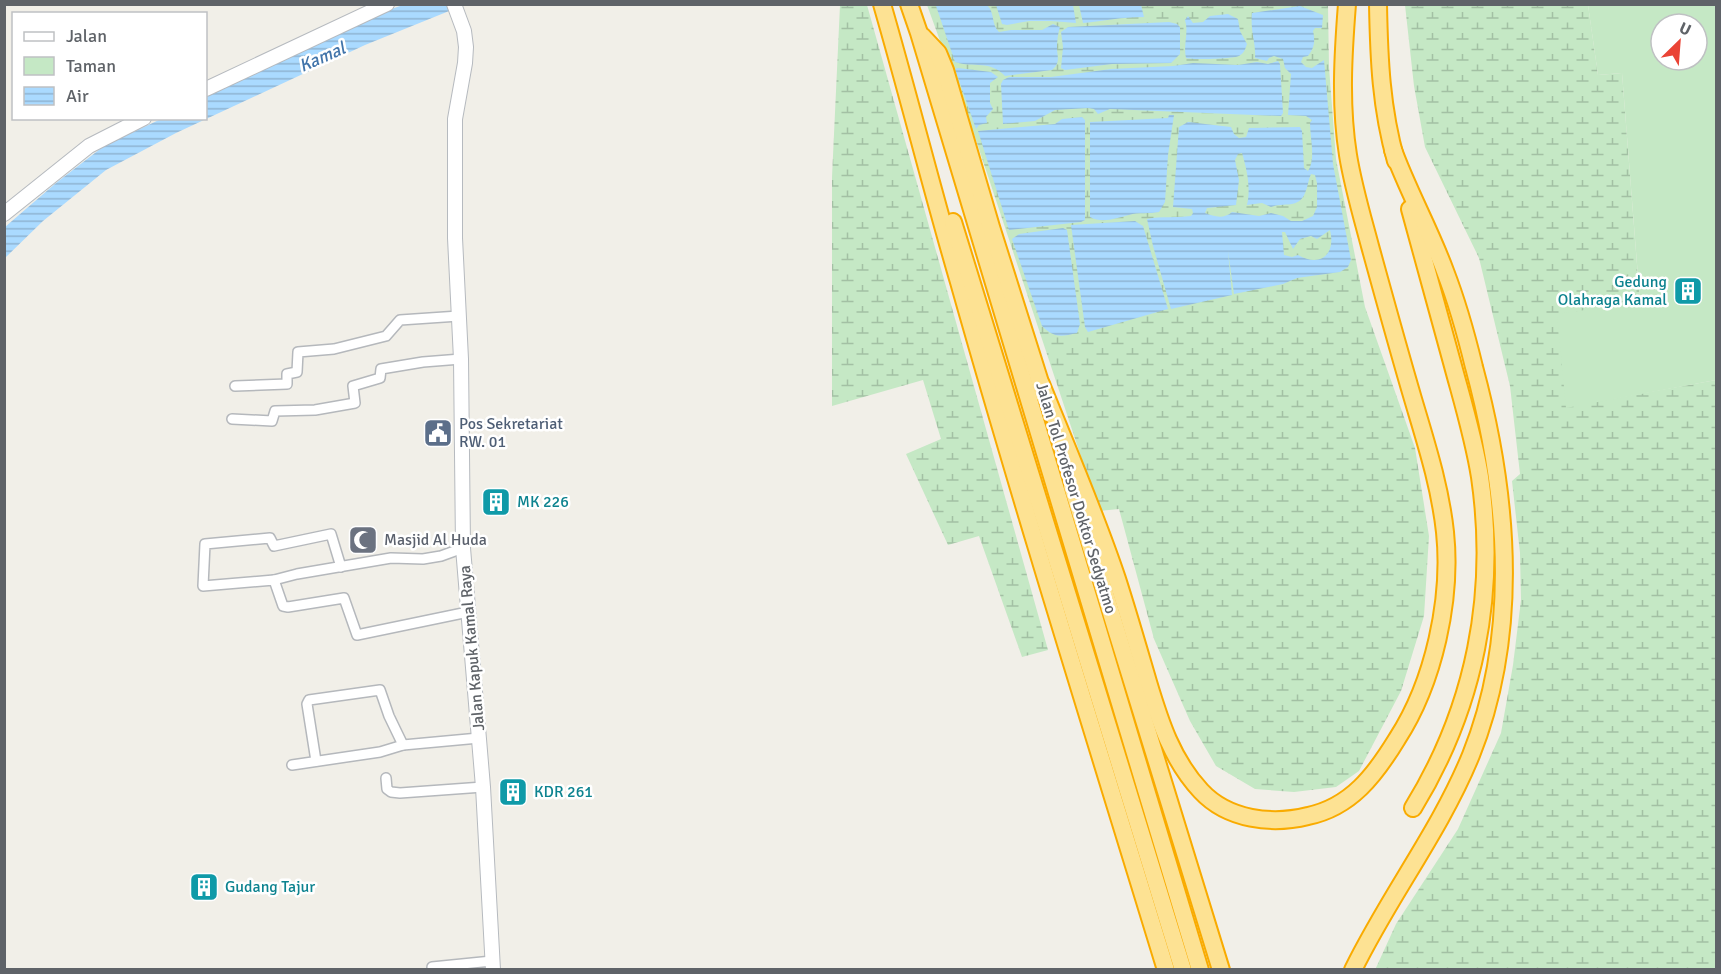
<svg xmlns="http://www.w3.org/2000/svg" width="1721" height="974" font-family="Signika,sans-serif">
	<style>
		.wetland { fill: url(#wetland-marsh) }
		.green { fill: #c5e8c5; fill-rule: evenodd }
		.water { fill: url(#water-rules); fill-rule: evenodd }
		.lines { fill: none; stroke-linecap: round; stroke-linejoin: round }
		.minor-casing { stroke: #b5b8bc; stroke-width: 12 }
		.secondary-casing { stroke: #b6babf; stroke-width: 16 }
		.motorway-casing { stroke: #f9ab00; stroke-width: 20 }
		.minor { stroke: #fff; stroke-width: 9 }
		.secondary { stroke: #fff; stroke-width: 14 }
		.motorway { stroke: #fde293; stroke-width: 16 }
		.labels { text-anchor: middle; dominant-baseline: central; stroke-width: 5; stroke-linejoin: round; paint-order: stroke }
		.culture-label { font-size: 16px; fill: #0d838f; stroke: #fff; text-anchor: start }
		.service-label { font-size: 16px; fill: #4e5e75; stroke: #fff; text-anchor: start }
		.street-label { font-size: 16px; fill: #5f6368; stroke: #fff }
		.worship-label { font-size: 16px; fill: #5b616d; stroke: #fff; text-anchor: start }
		.water-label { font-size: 18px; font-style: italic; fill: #4174aa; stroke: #fff }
	</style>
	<defs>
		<pattern id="wetland-marsh" width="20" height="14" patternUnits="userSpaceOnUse" patternTransform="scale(1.5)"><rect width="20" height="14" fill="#c5e8c5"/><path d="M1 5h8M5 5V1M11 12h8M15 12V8" fill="none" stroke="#a3c0a4"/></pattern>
		<pattern id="water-rules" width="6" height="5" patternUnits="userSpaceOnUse" patternTransform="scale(1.5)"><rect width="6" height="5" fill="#aadaff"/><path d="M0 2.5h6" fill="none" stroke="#8eb4d2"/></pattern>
	</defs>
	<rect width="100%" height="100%" fill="#f1efe8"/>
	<g class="wetland">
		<path d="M840 5H867L1048 650 1022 657 979 536 948 545 906 454 941 439 923 380 832 406V177Z"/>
		<path d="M927 5H1328L1329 67 1336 159 1365 307 1415 448 1429 536 1424 616 1401 691 1359 771 1336 787 1294 792 1255 789 1216 766 1190 721 1154 639 1119 509 1099 511 975 137Z"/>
		<path d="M1405 5H1588L1598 75 1622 73 1640 303 1566 407 1716 380V969L1375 970 1396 924 1458 829 1501 733 1513 665 1521 600 1520 553 1512 481 1520 474 1510 386 1479 258 1425 147 1414 86Z"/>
	</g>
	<path class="green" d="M1588 5H1716V380L1566 408 1557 314 1640 302 1622 73 1598 75ZM1661 24H1697V60H1661Z"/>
	<g class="water">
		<path d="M403 5H464L365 45 176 133 106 170 43 221 5 258V227L56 183 104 146 161 119 206 118V97L380 13Z"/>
		<path d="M987 5C995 12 991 25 999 32L1011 30H1042L1053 24 1060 27C1058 33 1057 41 1057 47 1057 57 1061 62 1052 70L1005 76C990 60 974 68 955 62L936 6Z"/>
		<path d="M996 5H1073L1076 23 1051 21H1029L1007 25 1002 24Z"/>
		<path d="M1079 5H1141L1144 17C1122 17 1104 21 1083 23Z"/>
		<path d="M1300 6 1323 15 1322 28H1315L1313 31C1315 41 1315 47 1308 56L1303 57 1301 62 1306 67 1312 68 1324 60 1333 164 1351 260 1348 267 1340 272 1297 278 1283 284 1234 294 1228 251 1232 295 1171 309 1153 246 1147 219C1162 216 1176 218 1191 216L1193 213 1192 209 1173 207 1179 127 1188 122 1231 127 1234 134 1239 138 1246 137 1249 128 1300 127 1302 131 1304 168 1308 171C1316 159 1310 138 1310 123L1312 120 1306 116 1288 115 1291 74 1285 68 1283 59 1274 56 1269 58 1267 61 1255 58C1256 42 1250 31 1252 13ZM1242 153C1247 170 1251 188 1247 205L1262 203 1271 207C1284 202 1299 209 1305 193 1308 187 1308 180 1311 174L1315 175 1317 183V207L1313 216 1302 221H1291L1283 216 1271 213 1259 216 1232 212C1224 219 1215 217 1205 213L1207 208 1236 205 1239 180 1235 160 1238 154ZM1330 230C1336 254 1321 268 1298 255L1292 257 1284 255 1282 232H1285L1293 249 1300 239 1311 236 1317 239Z"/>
		<path d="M1228 14 1238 19 1240 31 1247 44C1245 50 1244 53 1239 56 1233 59 1192 60 1186 58 1183 45 1189 33 1185 20L1188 16 1193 23 1203 22 1210 16Z"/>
		<path d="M1169 22 1177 24 1180 27V54L1171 63 1112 64 1065 70 1061 68 1063 47 1061 32 1068 27Z"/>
		<path d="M1278 61 1280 64 1283 113 1281 116 1110 109 1098 114 1094 109 1088 108 1055 110 1035 121 1003 124 1001 84 1003 80 1009 77H1051L1111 69 1173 66 1193 63 1238 65 1257 62 1268 64Z"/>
		<path d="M958 68 991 72 998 77 990 83V103L993 109 986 117 987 123 979 125 976 129 955 69Z"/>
		<path d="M1169 115H1174L1168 155 1165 202 1159 212C1150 214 1138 212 1129 215 1117 218 1102 224 1090 217V122L1168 118Z"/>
		<path d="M1082 117 1085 120V220L1081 222 1009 230 978 131 1055 124 1062 119Z"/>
		<path d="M1135 221 1143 226 1168 309 1088 332 1085 327 1071 225Z"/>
		<path d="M1063 228 1067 230 1080 324 1077 333C1061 337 1054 338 1042 326L1012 239 1019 234Z"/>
	</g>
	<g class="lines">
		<g class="minor-casing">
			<g id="minor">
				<path d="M235 386 287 384V374L297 372 298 352 334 349 386 336 400 320 459 316"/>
				<path d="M232 419 272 421 275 411 315 410 355 403 353 386 380 378 381 369 423 362 461 359"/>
				<path d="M341 567 331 534 274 546 270 538 205 544 203 586 274 580 283 606 288 607 344 598 357 635 468 612"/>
				<path d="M274 580 297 574 391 558 423 559 441 556 463 548"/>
				<path d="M316 761 307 704 309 700 380 690 389 716 403 745"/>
				<path d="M292 765 380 752 403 745 479 738"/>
				<path d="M386 778 387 789 391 792 400 793 483 787"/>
				<path d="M432 967 492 961"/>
			</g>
		</g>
		<g class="secondary-casing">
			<g id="secondary">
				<path d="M454 4 464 31 466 47 465 63 455 119V238L461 359 463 548 483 787 493 970"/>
				<path d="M206 89 387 4"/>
				<path d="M4 214 89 146 144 118"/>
			</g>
		</g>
		<g class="motorway-casing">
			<g id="motorway">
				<path d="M882 4C909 97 932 190 959 282 1024 512 1096 741 1166 970"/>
				<path d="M909 4 919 33 1200 970"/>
				<path d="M1378 4C1379 59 1381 108 1396 161"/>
				<path d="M922 36 938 53 945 70 991 227 1044 395"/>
				<path d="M1410 209C1424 261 1439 314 1453 366 1463 403 1474 439 1480 477 1497 594 1475 707 1413 808"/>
				<path d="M953 222 1183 970"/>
				<path d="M1041 384C1067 449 1095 513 1117 579 1128 613 1138 648 1148 682 1160 722 1172 760 1201 791 1228 820 1272 825 1308 816 1351 807 1375 775 1397 739 1434 682 1452 599 1445 532 1440 486 1426 443 1413 399 1398 348 1384 297 1370 246 1362 216 1353 186 1348 155 1340 105 1343 55 1347 4"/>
				<path d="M1072 486 1221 970"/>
				<path d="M1353 970C1389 896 1440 831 1471 755 1521 630 1508 493 1474 367 1466 334 1457 302 1445 271 1430 230 1408 191 1393 150"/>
			</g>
		</g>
		<use href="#minor" class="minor"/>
		<use href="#secondary" class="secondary"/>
		<use href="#motorway" class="motorway"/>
	</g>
	<defs>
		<g id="building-square" transform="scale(1.5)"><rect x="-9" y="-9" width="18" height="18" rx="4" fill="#0f9aa8" stroke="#fff"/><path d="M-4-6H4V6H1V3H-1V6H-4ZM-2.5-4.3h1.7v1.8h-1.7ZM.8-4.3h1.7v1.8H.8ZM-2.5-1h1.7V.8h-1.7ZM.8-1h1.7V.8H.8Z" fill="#fff"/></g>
		<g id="civic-square" transform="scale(1.5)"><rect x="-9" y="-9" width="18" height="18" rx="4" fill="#5c6f8a" stroke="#fff"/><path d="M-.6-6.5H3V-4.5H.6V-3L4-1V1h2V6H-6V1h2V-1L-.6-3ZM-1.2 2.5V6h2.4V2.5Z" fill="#fff"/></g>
		<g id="mosque-square" transform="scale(1.5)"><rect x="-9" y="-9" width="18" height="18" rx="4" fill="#6b7280" stroke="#fff"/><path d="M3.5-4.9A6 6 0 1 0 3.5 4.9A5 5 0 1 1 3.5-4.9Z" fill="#fff"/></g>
	</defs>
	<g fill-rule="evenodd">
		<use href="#building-square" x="1688" y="291"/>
		<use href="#civic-square" x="438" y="433"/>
		<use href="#building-square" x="496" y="502"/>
		<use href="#mosque-square" x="363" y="540"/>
		<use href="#building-square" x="513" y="792"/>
		<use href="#building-square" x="204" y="887"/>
	</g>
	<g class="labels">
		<g class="culture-label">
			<text x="1667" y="282" text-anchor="end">Gedung<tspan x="1667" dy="18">Olahraga Kamal</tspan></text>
			<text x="517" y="502">MK 226</text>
			<text x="534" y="792">KDR 261</text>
			<text x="225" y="887">Gudang Tajur</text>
		</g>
		<g class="service-label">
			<text x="459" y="424">Pos Sekretariat<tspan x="459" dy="18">RW. 01</tspan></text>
		</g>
		<g class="street-label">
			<text transform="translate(1076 498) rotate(73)">Jalan Tol Profesor Doktor Sedyatmo</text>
			<text transform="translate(472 648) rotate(-95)">Jalan Kapuk Kamal Raya</text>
		</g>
		<g class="worship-label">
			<text x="384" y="540">Masjid Al Huda</text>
		</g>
		<g class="water-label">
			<text transform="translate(322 57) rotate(-24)">Kamal</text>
		</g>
	</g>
	<rect width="1721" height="974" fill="none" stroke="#5f6368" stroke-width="12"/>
	<rect x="12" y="12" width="195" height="108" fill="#ffffff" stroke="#bfc1c3" stroke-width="1.5"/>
	<rect x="24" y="32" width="30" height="9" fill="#ffffff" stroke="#bfc1c3" stroke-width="1.5"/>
	<text x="66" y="42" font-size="18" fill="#5f6368">Jalan</text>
	<rect x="24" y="57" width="30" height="18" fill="#c5e8c5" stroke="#bfc1c3" stroke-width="1.5"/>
	<text x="66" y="72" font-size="18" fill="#5f6368">Taman</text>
	<rect x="24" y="87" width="30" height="18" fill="url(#water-rules)" stroke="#bfc1c3" stroke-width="1.5"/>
	<text x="66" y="102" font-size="18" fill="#5f6368">Air</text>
	<g transform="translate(1679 42) rotate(25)"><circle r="28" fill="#ffffff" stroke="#bfc1c3" stroke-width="1.5"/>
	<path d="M0-4.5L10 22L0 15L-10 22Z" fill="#ea4335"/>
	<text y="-9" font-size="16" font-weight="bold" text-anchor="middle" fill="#5f6368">U</text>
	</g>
</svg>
